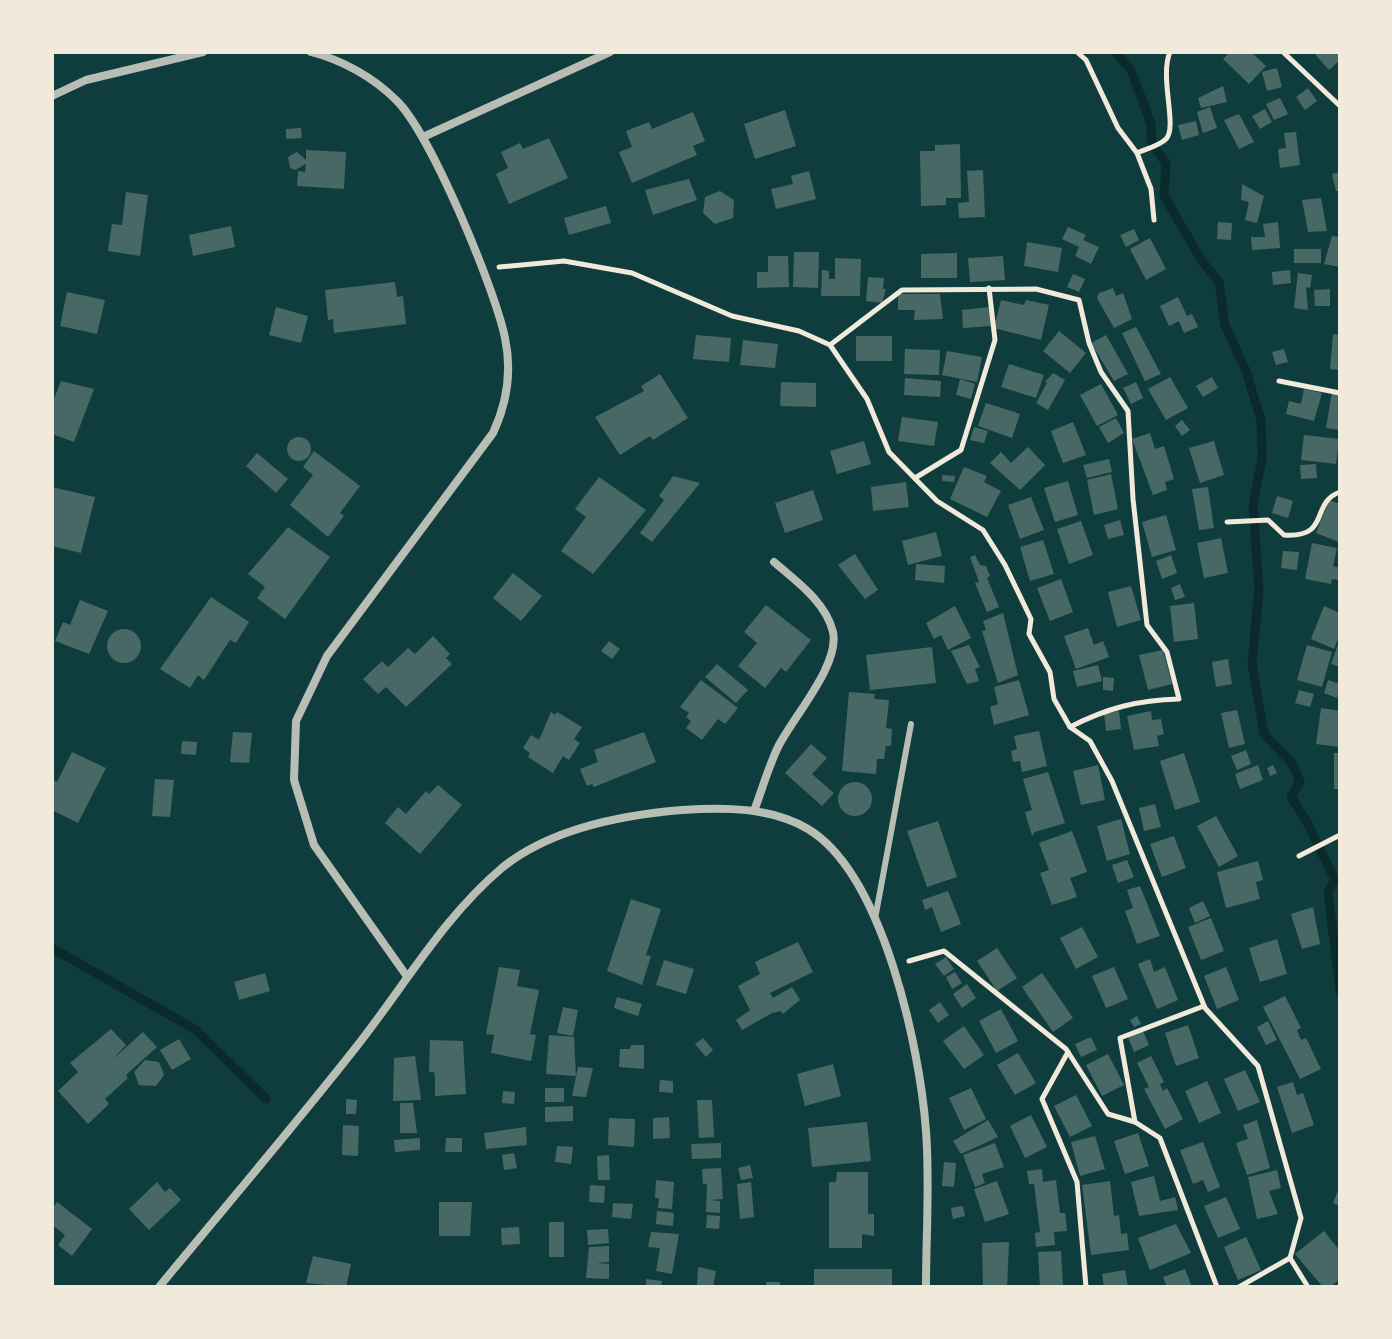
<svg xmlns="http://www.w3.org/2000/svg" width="1392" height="1339" font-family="Signika,sans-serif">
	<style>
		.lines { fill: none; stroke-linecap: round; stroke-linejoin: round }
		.stream { stroke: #0a2a2b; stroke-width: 9 }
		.building { fill: #486865 }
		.path { stroke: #f1e9da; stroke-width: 5 }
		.service { stroke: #b8beb3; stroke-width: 6 }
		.minor { stroke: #b8beb3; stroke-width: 8 }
	</style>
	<rect width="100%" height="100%" fill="#0f3d3e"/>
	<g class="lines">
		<g class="stream">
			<path d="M1115 52 1131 70 1151 124 1152 144 1166 163 1164 196 1202 261 1219 282 1225 325 1246 371 1261 420 1262 458 1253 506 1259 590 1252 663 1264 734 1292 763 1300 782 1291 797 1306 820 1335 880 1328 892 1340 991"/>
			<path d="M52 948 196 1030 266 1099"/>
		</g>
	</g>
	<g class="building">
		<path d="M1230 52H1251L1266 66 1249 84 1223 59Z"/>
		<path d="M1313 52H1340V60L1329 70Z"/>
		<path d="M1277 68 1282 87 1267 91 1262 72Z"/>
		<path d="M1223 86 1227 102 1201 108 1198 98Z"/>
		<path d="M1308 88 1317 101 1305 110 1296 97Z"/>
		<path d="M1280 98 1288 114 1274 120 1266 104Z"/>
		<path d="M1210 107 1217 128 1203 133 1197 112Z"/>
		<path d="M1265 109 1272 122 1260 129 1252 116Z"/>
		<path d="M785 110 796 146 755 159 744 124Z"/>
		<path d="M693 112 705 141 693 146 697 155 632 183 619 152 632 147 626 131 649 122 652 129Z"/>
		<path d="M1239 114 1254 142 1239 149 1224 120Z"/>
		<path d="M1196 121 1199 135 1182 140 1178 125Z"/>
		<path d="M301 128 302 138 286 139V129Z"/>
		<path d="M1296 132 1300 165 1280 168 1278 149 1286 148 1284 133Z"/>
		<path d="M549 138 568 178 509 204 496 174 508 168 501 152 520 143 523 149Z"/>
		<path d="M960 144 961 198H946V205L921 206 920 151H935V145Z"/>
		<path d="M306 150 346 152 344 189 297 186 298 171 305 172 306 164 295 170 290 168 288 157 297 152 306 160Z"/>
		<path d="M983 170 985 217 959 218 958 203 969 202 967 171Z"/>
		<path d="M809 171 816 199 776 209 771 189 793 184 791 176Z"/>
		<path d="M1340 172V191H1336L1332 174Z"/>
		<path d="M689 179 697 200 653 215 645 190Z"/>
		<path d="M1242 184 1264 196 1257 223 1245 220 1249 202 1241 200Z"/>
		<path d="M720 191 734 200 733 218 715 224 703 213 705 197Z"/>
		<path d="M126 192 148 195 140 256 108 251 112 224 122 225Z"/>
		<path d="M1321 198 1327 231 1308 232 1302 200Z"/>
		<path d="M606 206 611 223 569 235 564 218Z"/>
		<path d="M1218 222 1232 223 1231 240 1217 239Z"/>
		<path d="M1278 222 1280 248 1252 250 1251 237H1265L1263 224Z"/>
		<path d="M231 226 235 247 193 256 189 235Z"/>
		<path d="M1068 227 1086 235 1083 240 1099 247 1091 264 1075 256 1079 247 1062 239Z"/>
		<path d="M1134 229 1139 240 1126 247 1120 235Z"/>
		<path d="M1332 236 1340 237V267L1324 264Z"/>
		<path d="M1150 238 1166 269 1146 280 1130 249Z"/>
		<path d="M1027 242 1062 248 1058 272 1024 266Z"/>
		<rect x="1294" y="249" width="27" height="14"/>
		<path d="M794 252H819L818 288 793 287Z"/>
		<path d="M957 253V278H921V254Z"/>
		<path d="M768 256H788L789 287 757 288V272H768Z"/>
		<path d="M1003 256 1005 280 970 282 968 258Z"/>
		<path d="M835 258 861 259 860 296H821L822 270 829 271V279H835Z"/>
		<path d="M1290 270 1291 283 1273 285 1272 272Z"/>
		<path d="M1298 273 1312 275 1310 288 1306 287 1308 310 1294 308Z"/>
		<path d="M1073 274 1085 279 1079 292 1067 287Z"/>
		<path d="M868 277 884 278 883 289H886L882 303 866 301Z"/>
		<path d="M395 282 397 297 403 296 406 324 334 333 333 319 328 320 325 290Z"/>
		<path d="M1113 288 1116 296 1123 293 1132 319 1114 328 1097 298 1099 293Z"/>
		<path d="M1330 289V306H1315L1314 290Z"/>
		<path d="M67 292 105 300 97 334 60 326Z"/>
		<path d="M898 294H940L943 319 914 320 915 310H898Z"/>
		<path d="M1178 297 1187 316 1192 314 1198 327 1184 333 1179 321 1169 326 1160 306Z"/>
		<path d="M1001 300 1024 305 1026 300 1049 305 1041 340 994 328Z"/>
		<path d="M276 307 308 316 301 343 269 335Z"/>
		<path d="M990 307 992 326 963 328 962 310Z"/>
		<path d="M1136 327 1161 374 1145 381 1122 333Z"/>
		<path d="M1059 331 1086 353 1070 373 1043 351Z"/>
		<path d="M1333 334 1340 335V370L1330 369Z"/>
		<path d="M696 335 731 338 729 362 693 359Z"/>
		<path d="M1106 335 1128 374 1114 381 1091 343Z"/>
		<rect x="856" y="336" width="36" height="25"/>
		<path d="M743 340 778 344 775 368 740 365Z"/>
		<path d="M905 349 940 350 939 375 904 374Z"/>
		<path d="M1284 349 1288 362 1276 365 1272 352Z"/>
		<path d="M947 351 982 357 977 382 942 375Z"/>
		<path d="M1009 364 1044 375 1036 398 1001 387Z"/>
		<path d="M1053 373 1065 380 1048 410 1036 403 1047 383 1045 382Z"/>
		<path d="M660 374 688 418 653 440 650 436 620 455 595 417 644 391 641 386Z"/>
		<path d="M1170 377 1188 408 1166 420 1148 389Z"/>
		<path d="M1212 377 1218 388 1203 397 1196 386Z"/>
		<path d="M905 378 941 381 940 397 904 395Z"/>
		<path d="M960 379 975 384 971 399 956 395Z"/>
		<path d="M61 381 94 389 74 442 52 434V404Z"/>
		<path d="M781 382 816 383V407L780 406Z"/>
		<path d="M1136 382 1143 398 1131 404 1123 388Z"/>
		<path d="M1101 384 1118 415 1097 426 1080 395Z"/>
		<path d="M1304 389 1322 393 1314 421 1286 414 1289 401 1301 404Z"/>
		<path d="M1332 392 1340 394V430L1326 428Z"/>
		<path d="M986 403 1020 414 1012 438 978 426Z"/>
		<path d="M902 417 938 422 934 446 898 441Z"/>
		<path d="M1116 418 1124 433 1108 443 1099 427Z"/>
		<path d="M1182 420 1190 430 1182 436 1175 426Z"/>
		<path d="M1073 422 1086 455 1063 463 1051 431Z"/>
		<path d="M974 427 988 431 984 443 970 440Z"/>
		<path d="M1150 433 1155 449 1164 446 1174 479 1165 482 1167 490 1153 495 1132 439Z"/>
		<path d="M1304 435 1339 439 1336 464 1301 460Z"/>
		<circle cx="299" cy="449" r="12"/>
		<path d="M864 441 871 464 837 474 830 451Z"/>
		<path d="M1214 441 1224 475 1200 483 1189 448Z"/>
		<path d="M1028 447 1045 465 1020 490 990 463 1001 452 1011 463Z"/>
		<path d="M314 451 360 486 340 513 344 516 328 537 290 505 313 475 303 467Z"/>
		<path d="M257 453 288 479 276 493 246 466Z"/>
		<path d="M1109 459 1112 472 1087 478 1083 465Z"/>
		<path d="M1316 464 1317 478 1301 479 1300 465Z"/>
		<path d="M964 467 987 476 984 482 1001 491 987 517 950 499Z"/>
		<path d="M1111 474 1118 509 1094 515 1087 480Z"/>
		<path d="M942 475 955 476 954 482 942 481Z"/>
		<path d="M673 476 700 483 652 542 640 533 664 500 659 496Z"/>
		<path d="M599 477 646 510 593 574 561 551 586 517 575 509Z"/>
		<path d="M1068 481 1078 515 1055 522 1044 488Z"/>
		<path d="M906 482 909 507 873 511 871 487Z"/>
		<path d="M52 487 95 497 81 553 52 546Z"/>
		<path d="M1208 487 1214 528 1199 530 1192 489Z"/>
		<path d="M813 490 823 520 785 533 775 503Z"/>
		<path d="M1277 496 1293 501 1288 518 1272 513Z"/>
		<path d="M1031 497 1044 530 1020 539 1008 505Z"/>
		<path d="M1329 500 1340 504 1339 542 1316 533Z"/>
		<path d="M1166 515 1176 550 1152 557 1142 522Z"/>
		<path d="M1120 520 1124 535 1108 539 1104 525Z"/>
		<path d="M1081 521 1093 555 1069 564 1057 529Z"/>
		<path d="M288 527 330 557 285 619 257 598 265 587 248 574Z"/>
		<path d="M936 532 942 556 908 565 902 541Z"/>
		<path d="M1221 538 1228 573 1204 578 1197 543Z"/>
		<path d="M1043 540 1054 574 1030 581 1020 547Z"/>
		<path d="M1312 543 1337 548 1333 566 1340 568 1339 580 1332 579 1331 584 1305 579Z"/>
		<path d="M1283 551 1299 552 1297 570 1281 568Z"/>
		<path d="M855 554 878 590 865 599 838 565Z"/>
		<path d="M975 555 980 565 986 566 990 576 987 578 999 607 987 612 975 583 979 582 970 557Z"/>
		<path d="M1171 555 1177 573 1162 579 1156 561Z"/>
		<path d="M916 564 945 566 944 583 915 580Z"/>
		<path d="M513 573 542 596 521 621 493 598Z"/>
		<path d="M1061 579 1073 612 1050 621 1037 588Z"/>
		<path d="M1180 584 1185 597 1175 600 1171 588Z"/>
		<path d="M1131 586 1141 620 1117 627 1108 592Z"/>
		<path d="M211 597 249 622 236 643 230 640 204 680 198 675 190 688 160 669Z"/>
		<path d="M80 600 108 611 89 654 55 641 63 622 70 625Z"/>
		<path d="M1194 603 1198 639 1174 642 1170 606Z"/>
		<path d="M766 605 811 640 786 672 781 668 765 688 738 666 757 643 744 632Z"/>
		<path d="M955 606 971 638 948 650 941 635 934 639 926 623Z"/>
		<path d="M1324 606 1340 613V634L1334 649 1311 639Z"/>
		<path d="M1003 613 1018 675 998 683 982 631 986 630 983 621Z"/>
		<path d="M1088 628 1094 645 1103 641 1109 657 1076 669 1064 636Z"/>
		<circle cx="124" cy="646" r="17"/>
		<path d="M433 636 450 654 446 658 452 664 406 707 386 687 378 694 363 679 382 661 388 667 408 648 415 654Z"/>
		<path d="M1340 639V667L1331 664Z"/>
		<path d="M609 641 620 649 612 659 601 651Z"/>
		<path d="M969 645 980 667 975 669 979 681 967 684 951 651Z"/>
		<path d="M1307 645 1332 652 1322 687 1297 680Z"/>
		<path d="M932 647 936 683 870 690 866 655Z"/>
		<path d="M1163 650 1172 684 1148 690 1139 655Z"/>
		<path d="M1228 659 1232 684 1216 687 1212 662Z"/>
		<path d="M717 664 748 690 736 703 705 677Z"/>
		<path d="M1098 665 1102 681 1077 687 1073 671Z"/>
		<path d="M1103 677 1114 678 1113 691 1103 690Z"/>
		<path d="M701 680 738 708 725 724 718 719 702 740 686 728 691 721 686 717 689 713 680 707Z"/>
		<path d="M1019 680 1029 715 994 725 990 707 998 704 994 687Z"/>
		<path d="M1328 680 1340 684 1337 698 1324 693Z"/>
		<path d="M1299 690 1314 694 1310 707 1295 703Z"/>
		<path d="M849 692 875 694 874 699 889 700 886 728 892 729 891 746H886L884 759H877L876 774 842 771Z"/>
		<path d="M1321 708 1340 711V747L1316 744Z"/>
		<path d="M1237 710 1245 744 1229 748 1221 713Z"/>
		<path d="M1119 711 1121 729 1106 731 1104 713Z"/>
		<path d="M1151 711 1152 720 1161 719 1164 734 1157 736 1159 746 1134 750 1127 716Z"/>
		<path d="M551 712 555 715 557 712 582 727 574 739 580 743 569 760 563 756 553 773 528 757 530 753 523 748 531 735 539 740Z"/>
		<path d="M1039 731 1047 766 1022 772 1020 761 1013 762 1011 751 1017 749 1014 736Z"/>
		<path d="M233 732 252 733 249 763 230 762Z"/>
		<path d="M644 732 656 762 594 787 592 784 587 786 580 769 598 762 594 750Z"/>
		<path d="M182 741 197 742 196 755 181 754Z"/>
		<path d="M811 744 827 758 812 774 834 793 822 806 785 773Z"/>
		<path d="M1246 750 1251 764 1237 770 1231 756Z"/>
		<path d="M72 752 106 768 78 823 52 810V779L57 782Z"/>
		<path d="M1184 753 1200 802 1175 810 1160 761Z"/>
		<rect x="1334" y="753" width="6" height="36"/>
		<path d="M1098 765 1105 800 1081 805 1073 771Z"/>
		<path d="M1258 765 1263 780 1240 789 1235 774Z"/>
		<path d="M1273 765 1277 773 1270 776 1267 768Z"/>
		<path d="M1048 772 1065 823 1035 832 1032 836 1025 812 1032 810 1023 779Z"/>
		<path d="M155 779 174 780 170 817 152 816Z"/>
		<circle cx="855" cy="799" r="17"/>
		<path d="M438 785 462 805 420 854 385 823 398 807 406 814 426 791 429 794Z"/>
		<path d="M1155 804 1161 827 1144 831 1139 808Z"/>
		<path d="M1216 816 1238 856 1219 867 1197 826Z"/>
		<path d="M1121 819 1130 854 1107 861 1097 826Z"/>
		<path d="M938 821 957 877 927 887 907 831Z"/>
		<path d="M1072 831 1087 872 1070 878 1077 897 1052 905 1040 873 1049 870 1039 843Z"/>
		<path d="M1174 836 1186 868 1162 877 1150 844Z"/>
		<path d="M1127 860 1134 877 1118 883 1112 865Z"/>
		<path d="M1258 861 1263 880 1256 882 1260 899 1226 908 1217 872Z"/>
		<path d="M1140 886 1160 936 1137 944 1125 911 1133 908 1127 890Z"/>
		<path d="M948 891 961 924 941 932 932 907 925 910 922 900Z"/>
		<path d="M631 899 661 909 646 955 651 956 642 985 607 971Z"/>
		<path d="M1203 901 1210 916 1195 923 1189 908Z"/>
		<path d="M1313 907 1320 944 1302 949 1291 914Z"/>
		<path d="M1211 918 1224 951 1201 960 1188 927Z"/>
		<path d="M1082 927 1098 957 1076 969 1060 938Z"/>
		<path d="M1277 939 1287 974 1260 982 1249 948Z"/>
		<path d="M798 942 813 972 770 993 773 998 792 987 800 1000 783 1014 781 1011 772 1013 742 1030 736 1020 750 1010 738 986 760 974 755 962Z"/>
		<path d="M997 948 1017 978 997 991 977 961Z"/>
		<path d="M946 957 954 969 944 976 935 964Z"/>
		<path d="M1150 959 1154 972 1165 967 1178 1000 1157 1009 1138 964Z"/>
		<path d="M664 960 694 969 686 994 656 985Z"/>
		<path d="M499 967 520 970 517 986 539 990 530 1034 536 1035 531 1061 491 1053 494 1035 486 1034Z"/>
		<path d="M1114 967 1128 999 1106 1008 1092 976Z"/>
		<path d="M1226 967 1239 1000 1217 1009 1204 976Z"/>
		<path d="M955 972 962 983 952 989 946 977Z"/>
		<path d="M265 973 270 991 239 1000 234 982Z"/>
		<path d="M1042 973 1073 1018 1053 1032 1022 987Z"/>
		<path d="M967 984 976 998 962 1008 953 994Z"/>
		<path d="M1285 996 1301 1028 1297 1030 1301 1040 1306 1038 1321 1069 1300 1079 1263 1007Z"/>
		<path d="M617 997 642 1004 638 1016 614 1008Z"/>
		<path d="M940 1002 949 1015 938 1023 929 1010Z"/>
		<path d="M563 1007 578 1010 573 1036 557 1033Z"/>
		<path d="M1001 1009 1018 1041 996 1053 979 1021Z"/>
		<path d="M1137 1016 1141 1024 1134 1027 1130 1020Z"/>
		<path d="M1268 1021 1277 1040 1266 1045 1257 1027Z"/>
		<path d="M1188 1025 1199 1058 1176 1066 1165 1033Z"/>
		<path d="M964 1026 984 1055 964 1069 943 1041Z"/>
		<path d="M111 1029 126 1045 112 1060 143 1032 157 1047 126 1075 128 1078 105 1099 109 1104 88 1124 58 1091 78 1072 70 1063Z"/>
		<path d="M1143 1031 1149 1045 1134 1052 1128 1037Z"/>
		<path d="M549 1035 574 1037 576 1076 546 1074Z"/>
		<path d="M1091 1037 1097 1050 1081 1057 1075 1044Z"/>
		<path d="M703 1038 713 1050 706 1057 695 1044Z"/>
		<path d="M179 1039 191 1059 172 1070 160 1050Z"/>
		<path d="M430 1040 463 1041 466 1094 435 1096V1077L434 1072H429Z"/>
		<path d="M631 1045H644V1069L619 1067 620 1049H630Z"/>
		<path d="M1018 1053 1036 1083 1015 1095 997 1065Z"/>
		<path d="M1108 1054 1124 1085 1102 1096 1086 1065Z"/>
		<path d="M415 1056 421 1100 393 1101 394 1058Z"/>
		<path d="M1151 1056 1164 1082 1160 1084 1163 1091 1167 1088 1183 1119 1165 1129 1144 1089 1149 1087 1137 1063Z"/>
		<path d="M145 1060 159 1062 164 1075 156 1086 139 1085 134 1072Z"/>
		<path d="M833 1064 841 1096 805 1106 797 1074Z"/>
		<path d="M578 1067 593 1068 586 1097 572 1096Z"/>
		<path d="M1245 1070 1260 1102 1238 1111 1224 1079Z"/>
		<path d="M660 1080 673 1081V1093L659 1092Z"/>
		<path d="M1207 1081 1221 1113 1199 1123 1185 1091Z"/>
		<path d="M1293 1082 1297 1095 1303 1093 1314 1125 1292 1133 1277 1087Z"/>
		<rect x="545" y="1088" width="19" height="14"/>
		<path d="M971 1088 986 1119 964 1130 949 1098Z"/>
		<path d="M503 1091 515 1092 514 1104 502 1103Z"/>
		<path d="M1076 1095 1092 1126 1070 1137 1054 1106Z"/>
		<path d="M346 1099 357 1100 356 1114H346Z"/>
		<path d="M697 1100H712L714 1137 699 1138Z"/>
		<path d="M400 1103H413L417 1133H400Z"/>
		<path d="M573 1106V1121L545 1122V1107Z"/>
		<path d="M1031 1115 1047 1147 1025 1158 1010 1126Z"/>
		<path d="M669 1117 670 1138 653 1139V1118Z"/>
		<path d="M609 1118 635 1119 634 1147 608 1145Z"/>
		<path d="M988 1120 998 1137 961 1154 953 1141Z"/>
		<path d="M1257 1120 1270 1168 1247 1175 1236 1143 1248 1139 1243 1125Z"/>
		<path d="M867 1122 871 1161 812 1167 808 1128Z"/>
		<path d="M343 1125 359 1126 358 1156 342 1155Z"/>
		<path d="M526 1127 527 1145 486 1149 484 1133Z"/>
		<path d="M1138 1133 1149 1166 1125 1174 1114 1141Z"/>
		<path d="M1095 1136 1105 1169 1080 1176 1071 1142Z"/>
		<path d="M420 1138V1150L395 1152 394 1140Z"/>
		<path d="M446 1138H462V1152H445Z"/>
		<path d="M1203 1142 1220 1187 1208 1192 1203 1180 1193 1184 1180 1150Z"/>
		<path d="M721 1143V1158L692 1159 691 1144Z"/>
		<path d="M995 1143 1004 1167 982 1174 985 1183 975 1187 963 1155Z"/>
		<path d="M557 1146 573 1147 571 1164 555 1162Z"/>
		<path d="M514 1153 517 1168 504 1170 502 1155Z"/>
		<path d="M609 1155 610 1180H598L597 1156Z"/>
		<path d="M944 1162 956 1163 954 1187 942 1186Z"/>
		<path d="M750 1165 753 1178 741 1180 738 1168Z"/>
		<path d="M721 1168 723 1199 710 1200 720 1201V1213L706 1212 707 1184H703L702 1169Z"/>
		<path d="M1042 1169 1043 1182 1056 1180 1060 1213H1065L1067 1231 1054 1232 1055 1245 1036 1247 1035 1233 1040 1232 1034 1184H1029L1027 1171Z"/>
		<path d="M1277 1170 1281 1188 1269 1191 1278 1214 1257 1219 1248 1177Z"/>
		<path d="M837 1172H868V1214H874V1236L862 1234V1248H829V1182H836Z"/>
		<path d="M1154 1176 1160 1201 1175 1197 1178 1210 1139 1216 1131 1182Z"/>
		<path d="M656 1180 674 1182 672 1209 658 1208 659 1198H655Z"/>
		<path d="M997 1181 1009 1214 985 1222 974 1189Z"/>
		<path d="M1110 1181 1114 1216 1119 1215 1121 1234 1127 1233 1129 1250 1091 1255 1082 1185Z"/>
		<path d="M157 1182 165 1192 170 1188 181 1200 149 1230 129 1209Z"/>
		<path d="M751 1182 754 1217 740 1219 737 1184Z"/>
		<path d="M590 1185 605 1186 604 1203 589 1202Z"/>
		<path d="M1340 1186V1206L1333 1203Z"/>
		<path d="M1226 1197 1240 1229 1218 1238 1204 1206Z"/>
		<path d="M57 1202 92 1229 72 1256 58 1245 65 1235 52 1225V1209Z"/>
		<path d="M439 1202H472L470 1236H439Z"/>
		<path d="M613 1203 633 1204 631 1219 612 1217Z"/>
		<path d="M963 1206 965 1216 953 1219 951 1208Z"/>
		<path d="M657 1211 674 1213 673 1226 656 1224Z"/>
		<path d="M707 1215 720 1216 719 1229 706 1228Z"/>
		<rect x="549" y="1222" width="15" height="35"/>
		<path d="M1176 1224 1191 1253 1150 1270 1138 1238Z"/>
		<path d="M519 1227 520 1244 502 1245 501 1228Z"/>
		<path d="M608 1229 609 1243 588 1245 587 1230Z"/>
		<path d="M1324 1231 1340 1251V1279L1330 1287H1323L1295 1254Z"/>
		<path d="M651 1232 679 1234 672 1274 656 1271 660 1248 648 1247Z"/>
		<path d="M1246 1237 1261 1270 1238 1280 1224 1247Z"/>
		<path d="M1009 1242 1007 1287H983L982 1243Z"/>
		<path d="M609 1246V1262L597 1263 609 1264V1279L586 1278 589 1247Z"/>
		<path d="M1061 1251 1063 1286 1040 1287 1038 1252Z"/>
		<path d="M313 1256 351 1264 346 1287 306 1283Z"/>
		<path d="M698 1267 716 1271 713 1287H697Z"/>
		<rect x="814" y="1269" width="78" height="18"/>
		<path d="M1185 1269 1192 1287H1167L1163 1277Z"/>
		<path d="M1125 1270 1128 1287H1104L1102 1274Z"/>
		<path d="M646 1279 662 1281 661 1287H646Z"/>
		<rect x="766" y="1282" width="14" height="5"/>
	</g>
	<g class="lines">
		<g class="path">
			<path d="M1077 52 1086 60 1118 128 1137 153 1151 189 1154 220"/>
			<path d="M1283 52 1340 106"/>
			<path d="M1137 153C1146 149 1159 146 1166 139 1178 127 1159 77 1170 52"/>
			<path d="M499 267 564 261 632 273 732 316 799 331 830 345 867 399 889 452 937 501 983 530 1005 565 1031 619 1029 634 1050 672 1054 699 1070 727 1090 741 1112 781 1205 1008 1258 1066 1301 1218 1290 1258 1308 1287"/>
			<path d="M830 345 902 290 1036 289 1079 300 1089 343 1101 372 1128 411 1133 499 1147 625 1167 652 1179 699C1138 700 1107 708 1070 727"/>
			<path d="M1279 381 1340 393"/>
			<path d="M915 478 961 450 995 340 989 288"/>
			<path d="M1227 522 1268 520 1284 535C1332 538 1309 503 1340 492"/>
			<path d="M1299 856 1340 835"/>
			<path d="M909 961 944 951 1066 1049 1108 1114 1135 1122 1160 1138 1217 1287"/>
			<path d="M1068 1052 1042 1099 1077 1182 1086 1287"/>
			<path d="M1135 1122 1120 1038 1204 1006"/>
			<path d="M1239 1287 1290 1258"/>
		</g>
		<path class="service" d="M875 919 911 724"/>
		<g class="minor">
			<path d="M311 52C342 60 373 77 396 100 430 132 495 289 505 338 512 371 507 403 493 433L327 656 296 721 294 780 314 845 406 975"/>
			<path d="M52 96 86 80 203 52"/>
			<path d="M423 137 610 52"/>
			<path d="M754 811C762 790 768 768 778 747 793 717 840 665 833 632 826 602 796 581 774 562"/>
			<path d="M159 1287C224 1208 290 1131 353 1051 402 990 442 918 503 867 552 828 621 815 682 810 723 807 771 807 808 829 883 874 920 1048 926 1131 930 1182 926 1235 926 1287"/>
		</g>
	</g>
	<rect width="1392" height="1339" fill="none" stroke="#f1e9da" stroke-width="108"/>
</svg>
